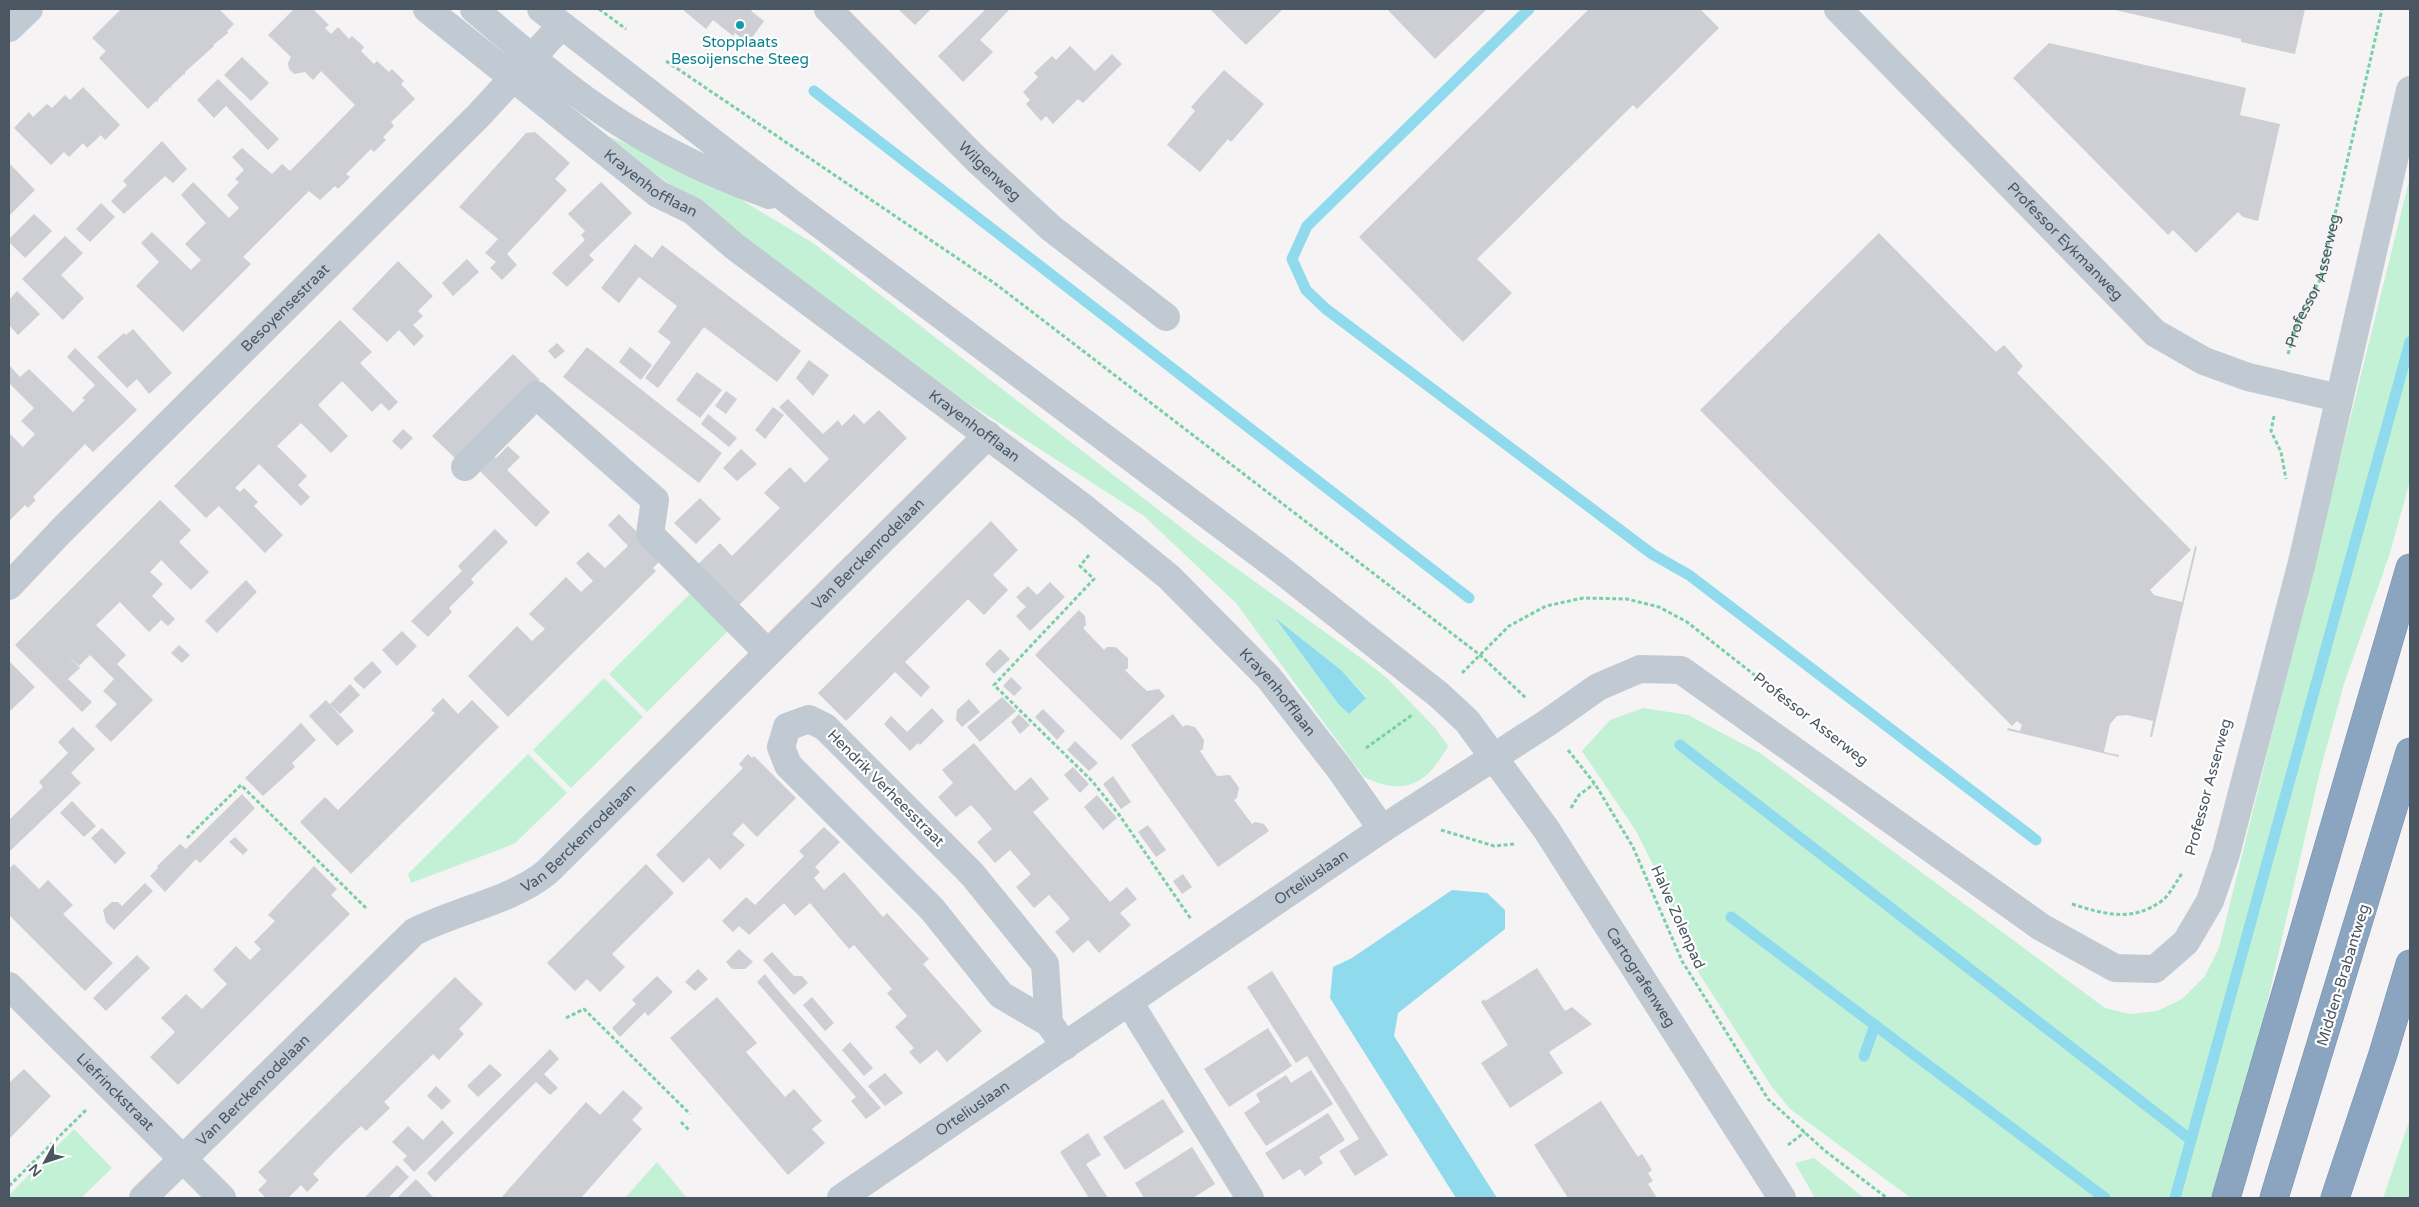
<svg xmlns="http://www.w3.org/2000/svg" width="2419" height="1207" font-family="'Varela Round',sans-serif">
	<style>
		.green { fill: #c3f1d5; fill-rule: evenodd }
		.water { fill: #90daee }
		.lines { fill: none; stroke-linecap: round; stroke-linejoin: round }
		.stream { stroke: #90daee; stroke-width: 11 }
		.building { fill: #cdcfd5 }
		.highway-casing { stroke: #7690ad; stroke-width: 29 }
		.path { stroke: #7ad0a6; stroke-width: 3; stroke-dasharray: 4 2.5; stroke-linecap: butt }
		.minor { stroke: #c1cad2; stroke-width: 28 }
		.highway { stroke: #8ba5c1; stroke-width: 28 }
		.culture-dot { fill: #0f9aa8; stroke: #fff; stroke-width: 2 }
		.labels { text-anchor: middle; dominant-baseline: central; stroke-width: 4.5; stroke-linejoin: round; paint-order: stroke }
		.culture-label { font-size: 15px; fill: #0d838f; stroke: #fff }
		.street-label { font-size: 15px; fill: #4a5661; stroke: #fff }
	</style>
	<rect width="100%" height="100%" fill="#f5f3f3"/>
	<g class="green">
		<path d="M608 136 707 179 813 243 1204 545 1368 663 1389 680 1436 729 1448 746C1427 784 1405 797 1364 777L1236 603 1144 516 968 403 651 170ZM1276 620 1341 670 1366 697 1349 714 1339 705Z"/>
		<path d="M2410 177V481L2389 556 2344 684 2320 771 2251 1074 2213 1198H1911L1790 1109 1772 1087 1693 964 1660 879 1636 831 1582 751 1610 720 1643 708 1688 715 1760 753 2105 1008 2130 1014 2157 1011 2182 999 2205 976 2219 948Z"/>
		<path d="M693 591 730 629 647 712 609 674Z"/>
		<path d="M604 678 643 717 571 788 533 750Z"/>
		<path d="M528 754 567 793 514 844 411 883 408 874Z"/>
		<path d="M2410 1119V1198H2383Z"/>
		<path d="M74 1129 112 1168 81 1198H9V1195Z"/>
		<path d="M1814 1158 1864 1198H1815L1795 1163Z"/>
		<path d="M657 1162 687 1198H625Z"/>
	</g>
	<g class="water">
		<path d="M1275 618 1341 670 1366 698 1349 714 1339 705Z"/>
		<path d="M1452 890 1487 893 1505 910V929L1398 1013 1394 1036 1497 1198H1456L1330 998 1333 967 1352 958Z"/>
	</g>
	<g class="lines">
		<g class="stream">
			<path d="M1529 9 1307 226 1292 259 1306 290 1326 309 1652 554 1689 575 2036 840"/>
			<path d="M814 91 1469 598"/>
			<path d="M1680 745 2191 1140"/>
			<path d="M1731 917 2105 1198"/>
			<path d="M1864 1056 1875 1025"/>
			<path d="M2175 1198 2410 342"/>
		</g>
	</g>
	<g class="building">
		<path d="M121 9H219L234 24 227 31 228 33 213 45 214 46 185 72V75L184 74 171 86V89L170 87 158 99V102L156 101 148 109 99 58 106 51 92 38Z"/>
		<path d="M294 9H313L329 25 325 28 331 34 338 27 349 39 352 36 364 47 361 51 374 64 377 61 389 72 392 69 404 81 401 84 415 99 391 122 394 126 383 137 386 140 374 152 371 149 346 174 350 177 338 189 335 186 320 200 309 191 243 257 251 264 183 332 136 286 159 262 141 243 152 232 191 270 201 260 185 244 206 223 181 195 193 182 229 218 239 208 227 195 239 182 235 179 244 170 232 157 242 148 272 174 282 164 290 171 355 105 321 71 313 80 305 72 294 74 289 69 288 63 291 57 268 35Z"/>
		<path d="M682 9H753L751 11 764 21 748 43 735 33 733 36 713 20 706 29Z"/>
		<path d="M898 9H931L915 25Z"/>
		<path d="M986 9H1010L980 40 993 52 963 82 938 56Z"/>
		<path d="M1210 9H1283L1246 45Z"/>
		<path d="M1387 9H1487L1435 59Z"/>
		<path d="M1589 9H1700L1719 28 1637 109 1633 105 1477 259 1512 293 1463 342 1359 237Z"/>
		<path d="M2111 9H2305L2295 54 2241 42V39Z"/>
		<path d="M2049 43 2246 88 2240 115 2280 124 2258 221 2243 217 2238 212 2196 253 2173 230 2168 235 2013 78Z"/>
		<path d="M1070 46 1095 71 1112 54 1122 64 1083 103 1078 99 1053 124 1046 116 1041 121 1026 104 1030 100 1023 92 1038 77 1034 73 1052 56 1056 60Z"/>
		<path d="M242 57 269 83 251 101 224 75Z"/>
		<path d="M1224 70 1264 104 1231 142 1228 139 1200 172 1167 145 1195 111 1191 107Z"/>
		<path d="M218 79 279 139 268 150 226 106 214 118 197 100Z"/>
		<path d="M83 87 120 125 105 140 101 135 87 148 83 143 69 157 64 152 51 165 14 128 29 112 33 117 47 104 52 108 65 95 70 100Z"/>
		<path d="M535 132 570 163 555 179 567 190 507 254 517 265 502 280 490 268 496 262 485 253 498 239 459 207 526 133Z"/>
		<path d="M162 141 187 169 173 183 165 176 124 214 111 201 127 185 123 181Z"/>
		<path d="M9 163 35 190 9 216Z"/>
		<path d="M601 182 632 213 589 255 594 260 567 287 552 273 585 240 581 235 585 231 568 214Z"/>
		<path d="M101 203 115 217 90 242 76 229Z"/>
		<path d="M34 214 52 231 25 258 9 242V239Z"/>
		<path d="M1879 233 1996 352 2004 345 2023 366 2017 373 2191 550 2150 590 2154 595 2182 602 2195 546 2197 547 2152 737H2150L2153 721 2127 715 2117 716 2110 724 2104 752 2119 755V757L2007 730 2008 728 2020 731 2022 725 2017 721 2012 726 1700 410Z"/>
		<path d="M65 236 83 253 61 275 84 298 63 320 22 279Z"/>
		<path d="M635 244 652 258 662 245 801 351 777 382 704 327 658 388 645 378 671 342 658 332 677 306 639 277 619 303 601 288Z"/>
		<path d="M467 259 479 272 453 296 442 283Z"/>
		<path d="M398 261 433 296 418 311 423 316 413 325 424 336 414 346 399 330 387 342 352 309Z"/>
		<path d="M17 291 40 314 18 335 9 325V300Z"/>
		<path d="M340 320 372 352 360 363 398 402 389 411 381 403 372 412 342 381 318 405 348 436 331 453 301 423 277 446 307 476 298 485 310 497 301 506 259 464 235 488 240 492 244 488 258 502 254 506 283 535 265 553 219 506 206 518 174 486Z"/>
		<path d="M133 329 172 373 149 394 137 379 127 388 97 357 124 333 126 335Z"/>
		<path d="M557 343 565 351 555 359 548 351Z"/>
		<path d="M587 347 722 453 699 483 563 377Z"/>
		<path d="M630 347 652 365 641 380 619 362Z"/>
		<path d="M75 348 137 410 93 452 85 444 33 497 36 500 28 508 25 505 9 521V433L23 447 35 434 21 421 34 408 9 383V365L20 377 29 369 73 412 85 400 82 398 95 385 67 357Z"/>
		<path d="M513 354 540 380 459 462 432 436Z"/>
		<path d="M809 360 829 375 813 396 796 378Z"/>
		<path d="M697 372 722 390 700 418 676 400Z"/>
		<path d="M726 391 737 399 726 414 715 406Z"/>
		<path d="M788 399 823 434 838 420 842 426 854 414 864 424 879 410 907 438 735 609 694 568 720 543 732 556 780 508 764 493 790 467 805 483 829 459 779 407Z"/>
		<path d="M773 407 784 415 765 439 755 430Z"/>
		<path d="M708 414 737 438 729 447 701 424Z"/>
		<path d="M403 429 413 438 401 450 392 441Z"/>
		<path d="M508 446 520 457 507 470 550 512 536 527 477 468 491 454 496 458Z"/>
		<path d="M741 449 757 464 737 481 723 468Z"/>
		<path d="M700 498 721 519 696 544 674 523Z"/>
		<path d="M160 500 191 530 179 542 209 572 191 590 161 560 150 572 163 584 152 596 175 619 168 626 161 620 149 632 120 602 96 625 126 655 117 664 153 700 111 742 95 726 117 704 103 691 114 679 90 655 79 666 67 655 80 668 68 679 92 702 82 712 15 645Z"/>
		<path d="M619 514 663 558 653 568 656 571 508 717 468 676 517 626 532 641 545 629 529 614 566 577 581 592 593 581 576 563 588 552 605 568 628 546 608 525Z"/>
		<path d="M991 521 1018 550 993 575 1008 590 984 615 968 599 905 662 930 687 921 697 895 672 846 721 818 693Z"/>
		<path d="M495 529 508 542 471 579 474 583 449 608 452 612 428 637 411 621 462 571 458 566Z"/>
		<path d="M246 580 257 592 217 633 205 621Z"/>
		<path d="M1050 582 1065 597 1030 631 1016 616 1026 607 1016 597 1028 586 1037 595Z"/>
		<path d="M1079 610 1085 616 1086 625 1083 628 1104 650 1107 647H1116L1122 653 1128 658V668L1125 670 1136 681 1147 691 1159 689 1165 696 1121 740 1035 655Z"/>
		<path d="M402 631 417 646 397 666 382 650Z"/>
		<path d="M179 645 190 655 182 663 171 653Z"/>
		<path d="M1000 649 1010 659 994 674 985 664Z"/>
		<path d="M9 661 35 687 9 712Z"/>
		<path d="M372 661 382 672 364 689 353 679Z"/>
		<path d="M1011 677 1022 688 1014 696 1003 686Z"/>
		<path d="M350 684 360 695 340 714 330 704Z"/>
		<path d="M1002 697 1016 711 980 742 967 727Z"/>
		<path d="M443 698 458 714 472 700 499 727 351 874 300 822 325 797 338 810 435 713 431 710Z"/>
		<path d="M969 699 980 712 962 727 956 720 957 710Z"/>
		<path d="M326 700 354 731 337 746 309 716Z"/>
		<path d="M932 708 944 721 920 745 918 743 910 751 884 724 891 716 907 732Z"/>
		<path d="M1043 709 1065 731 1057 740 1035 717Z"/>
		<path d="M1019 714 1030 725 1020 734 1011 722Z"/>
		<path d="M1173 714 1183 727 1186 725 1195 727 1204 740 1203 749 1200 751 1217 776 1230 775 1239 788 1237 798 1234 800 1252 824 1255 822 1264 824 1269 831 1218 867 1131 745Z"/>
		<path d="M301 723 316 740 292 763 295 767 263 796 245 778Z"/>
		<path d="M73 727 95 749 71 773 81 783 9 852V820L43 787 39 782 68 753 58 742Z"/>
		<path d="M1075 741 1098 763 1089 771 1067 750Z"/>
		<path d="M974 743 1015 791 1031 777 1049 799 1033 812 1110 902 1127 887 1137 899 1120 913 1131 925 1099 953 1088 940 1073 953 1055 932 1070 919 1060 907 1049 895 1034 908 1016 887 1031 874 1010 850 995 863 977 842 992 829 982 817 971 805 956 817 938 797 953 783 942 770Z"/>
		<path d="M748 754 752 758 754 756 796 798 757 837 743 823 732 834 745 845 720 870 709 858 683 883 656 855 743 768 739 764Z"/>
		<path d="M1073 767 1089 784 1080 793 1064 775Z"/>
		<path d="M1113 776 1131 802 1121 809 1103 784Z"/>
		<path d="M242 794 255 808 200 863 196 859 165 892 150 876 158 868 157 866 180 844 186 849Z"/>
		<path d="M1097 795 1117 818 1103 830 1084 807Z"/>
		<path d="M72 801 96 826 84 837 60 813Z"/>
		<path d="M1148 825 1166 850 1156 857 1138 832Z"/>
		<path d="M824 827 840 842 815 867 820 872 814 878 824 890 844 872 883 917 887 913 929 959 923 964 982 1031 947 1062 937 1050 920 1064 909 1052 914 1048 895 1027 907 1016 887 993 892 989 854 945 849 949 810 903 795 916 784 903 749 935 739 926 733 932 722 921 746 897 755 905 804 856 799 851Z"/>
		<path d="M102 828 126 853 115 864 91 838Z"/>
		<path d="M235 837 248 850 243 855 229 842Z"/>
		<path d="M14 864 39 889 48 880 73 905 63 914 113 963 85 991 9 915V869Z"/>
		<path d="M646 864 674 893 612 954 625 967 600 992 587 979 575 991 547 963Z"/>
		<path d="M314 866 337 889 331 895 350 914 178 1085 150 1057 175 1032 161 1018 186 994 202 1009 227 984 213 970 236 946 250 960 261 949 254 942 275 921 268 915Z"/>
		<path d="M1183 874 1192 887 1182 894 1173 881Z"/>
		<path d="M145 883 153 891 114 930 106 922 103 910 112 902H118L122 906Z"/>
		<path d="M739 949 753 962 745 969H732L726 962Z"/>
		<path d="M772 952 794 976H802L808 983 794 995 763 960Z"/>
		<path d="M137 955 150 968 106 1011 93 998Z"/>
		<path d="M1537 968 1565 1011 1572 1007 1592 1024 1549 1052 1563 1073 1510 1108 1481 1063 1508 1045 1481 1002 1484 999 1485 1001Z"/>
		<path d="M698 969 708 979 695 991 685 982Z"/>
		<path d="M1272 971 1388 1155 1355 1176 1339 1151 1359 1139 1307 1056 1296 1063 1247 987Z"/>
		<path d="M765 974 775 987 881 1108 866 1119 851 1101 856 1097 757 982Z"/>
		<path d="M657 976 673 992 648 1016 645 1012 620 1037 612 1028 636 1004 632 1000Z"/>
		<path d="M455 977 483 1004 459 1029 464 1034 439 1060 433 1054 384 1102 390 1108 366 1131 361 1126 336 1150 313 1174 319 1180 307 1192 301 1185 288 1198H266L258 1190 267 1181 258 1172Z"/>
		<path d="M717 997 757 1043 746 1052 785 1097 794 1089 822 1121 812 1129 825 1143 788 1175 670 1038Z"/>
		<path d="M812 997 834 1023 825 1031 803 1005Z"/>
		<path d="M1268 1028 1292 1066 1229 1107 1204 1069Z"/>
		<path d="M850 1042 873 1068 864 1076 842 1050Z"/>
		<path d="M550 1049 559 1059 544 1074 558 1088 550 1095 536 1082 435 1182 427 1173Z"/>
		<path d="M490 1064 502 1075 478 1097 467 1086Z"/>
		<path d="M24 1069 51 1096 9 1139V1083Z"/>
		<path d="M1311 1070 1333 1104 1266 1146 1244 1113 1260 1102 1256 1094 1286 1075 1291 1083Z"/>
		<path d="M885 1073 903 1093 885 1106 868 1086Z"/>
		<path d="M436 1086 451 1101 442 1110 427 1096Z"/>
		<path d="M623 1090 643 1108 632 1120 642 1129 581 1198H501L586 1102 600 1115Z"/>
		<path d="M1163 1099 1184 1132 1125 1170 1103 1137Z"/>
		<path d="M1601 1101 1638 1157 1642 1154 1652 1170 1648 1173 1653 1181 1648 1184 1657 1198H1568L1534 1145Z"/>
		<path d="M1328 1113 1345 1140 1319 1157 1323 1163 1305 1176 1300 1169 1283 1180 1265 1153Z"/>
		<path d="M442 1120 454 1133 414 1172 403 1160 407 1156 392 1142 408 1126 423 1140Z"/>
		<path d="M1088 1133 1101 1155 1086 1164 1108 1198H1089L1060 1152Z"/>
		<path d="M1192 1147 1215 1184 1193 1198H1144L1135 1183Z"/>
		<path d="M397 1165 409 1177 388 1198H364Z"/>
		<path d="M416 1179 434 1198H397Z"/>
	</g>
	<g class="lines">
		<g class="highway-casing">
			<g id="highway">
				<path d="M2226 1198 2410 568"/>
				<path d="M2274 1198 2410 752"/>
				<path d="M2335 1198 2383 1054 2410 964"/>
			</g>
		</g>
		<g class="path">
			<path d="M599 9 626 29"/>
			<path d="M666 61 997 285 1480 655 1526 698"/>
			<path id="s1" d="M2288 354 2298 321 2320 280 2382 9"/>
			<path d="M2274 416 2271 431 2281 452 2286 479"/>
			<path d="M1089 555 1080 566 1094 579 994 685 1092 781 1120 816 1191 919"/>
			<path d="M1462 673 1509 626 1546 606 1583 598 1627 599 1659 607 1687 622 1808 717"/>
			<path d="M1366 748 1412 715"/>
			<path d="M1568 750 1595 784 1633 847 1682 961 1768 1099 1824 1150 1887 1198"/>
			<path d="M1571 808 1579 795 1594 784"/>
			<path d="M1441 830 1494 846 1514 844"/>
			<path d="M187 838 241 785 367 909"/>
			<path d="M2072 904C2104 914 2132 923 2163 900 2171 893 2177 880 2183 872"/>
			<path d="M566 1018 584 1009 690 1114"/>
			<path d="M681 1122 689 1130"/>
			<path d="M1788 1145 1805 1132"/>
			<path d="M9 1186 87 1109"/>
		</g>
		<g class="minor">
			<path id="s2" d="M427 9 658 194 693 211 734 246 1084 508 1169 577 1269 678 1339 768 1382 829"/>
			<path d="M474 9C511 40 547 72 586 100 641 140 704 172 769 195"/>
			<path id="s3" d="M541 9 790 202 1277 567 1439 695 1467 721 1546 829 1782 1198"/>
			<path id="s4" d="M828 9 976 159 1051 228 1166 317"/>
			<path id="s5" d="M1838 9 2155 333 2204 361 2248 377 2339 398"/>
			<path d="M9 28 29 9"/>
			<path d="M465 467 536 395 655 500 650 534 767 652"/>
			<path id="s6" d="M9 586 62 530 479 115 561 26"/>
			<path id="s7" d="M9 986 222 1198"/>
			<path d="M1129 1002 1250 1198"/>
			<path d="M1049 1023 1045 964 972 874 825 727 809 719 787 727 781 747 788 765 932 909 1001 995 1049 1023 1065 1046"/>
			<path id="s8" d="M143 1198 414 932C456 910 512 901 547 872L988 435"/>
			<path id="s9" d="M841 1198 1382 829 1547 723 1598 687 1640 669 1681 670 2041 927 2115 968 2155 969 2186 942 2210 901 2226 854 2302 562 2410 90"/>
		</g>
		<use href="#highway" class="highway"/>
	</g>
	<circle class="culture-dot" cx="740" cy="25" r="5"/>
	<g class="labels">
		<g class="culture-label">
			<text x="740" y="42">Stopplaats<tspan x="740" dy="17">Besoijensche Steeg</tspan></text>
		</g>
		<g class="street-label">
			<text stroke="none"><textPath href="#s4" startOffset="229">Wilgenweg</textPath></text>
			<text stroke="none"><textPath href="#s2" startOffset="284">Krayenhofflaan</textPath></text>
			<text stroke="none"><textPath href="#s5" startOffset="325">Professor Eykmanweg</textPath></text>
			<text stroke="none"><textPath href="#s1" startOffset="78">Professor Asserweg</textPath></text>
			<text stroke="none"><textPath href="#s6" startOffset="392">Besoyensestraat</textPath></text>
			<text stroke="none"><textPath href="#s2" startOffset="689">Krayenhofflaan</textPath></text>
			<text stroke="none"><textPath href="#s8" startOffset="978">Van Berckenrodelaan</textPath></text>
			<text stroke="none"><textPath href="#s2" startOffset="1094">Krayenhofflaan</textPath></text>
			<text transform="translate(1811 719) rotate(38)">Professor Asserweg</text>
			<text transform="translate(2208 787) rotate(-75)">Professor Asserweg</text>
			<text transform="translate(886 788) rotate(45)">Hendrik Verheesstraat</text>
			<text stroke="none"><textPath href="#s8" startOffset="572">Van Berckenrodelaan</textPath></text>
			<text stroke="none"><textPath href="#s9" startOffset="569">Orteliuslaan</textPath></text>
			<text transform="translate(1678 917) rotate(66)">Halve Zolenpad</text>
			<text transform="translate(2343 975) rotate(-73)">Midden-Brabantweg</text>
			<text stroke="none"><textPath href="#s3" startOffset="1478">Cartografenweg</textPath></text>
			<text stroke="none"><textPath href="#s8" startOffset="154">Van Berckenrodelaan</textPath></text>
			<text stroke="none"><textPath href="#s7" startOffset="150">Liefrinckstraat</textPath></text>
			<text stroke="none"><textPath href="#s9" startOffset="159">Orteliuslaan</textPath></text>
		</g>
	</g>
	<rect width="2419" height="1207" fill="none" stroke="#4a5661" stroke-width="20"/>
	<g transform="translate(45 1162) rotate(230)" stroke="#ffffff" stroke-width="4" paint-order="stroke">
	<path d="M0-4L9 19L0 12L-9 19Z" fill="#4a5661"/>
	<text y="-8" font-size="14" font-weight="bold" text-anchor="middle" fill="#4a5661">N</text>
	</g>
</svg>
